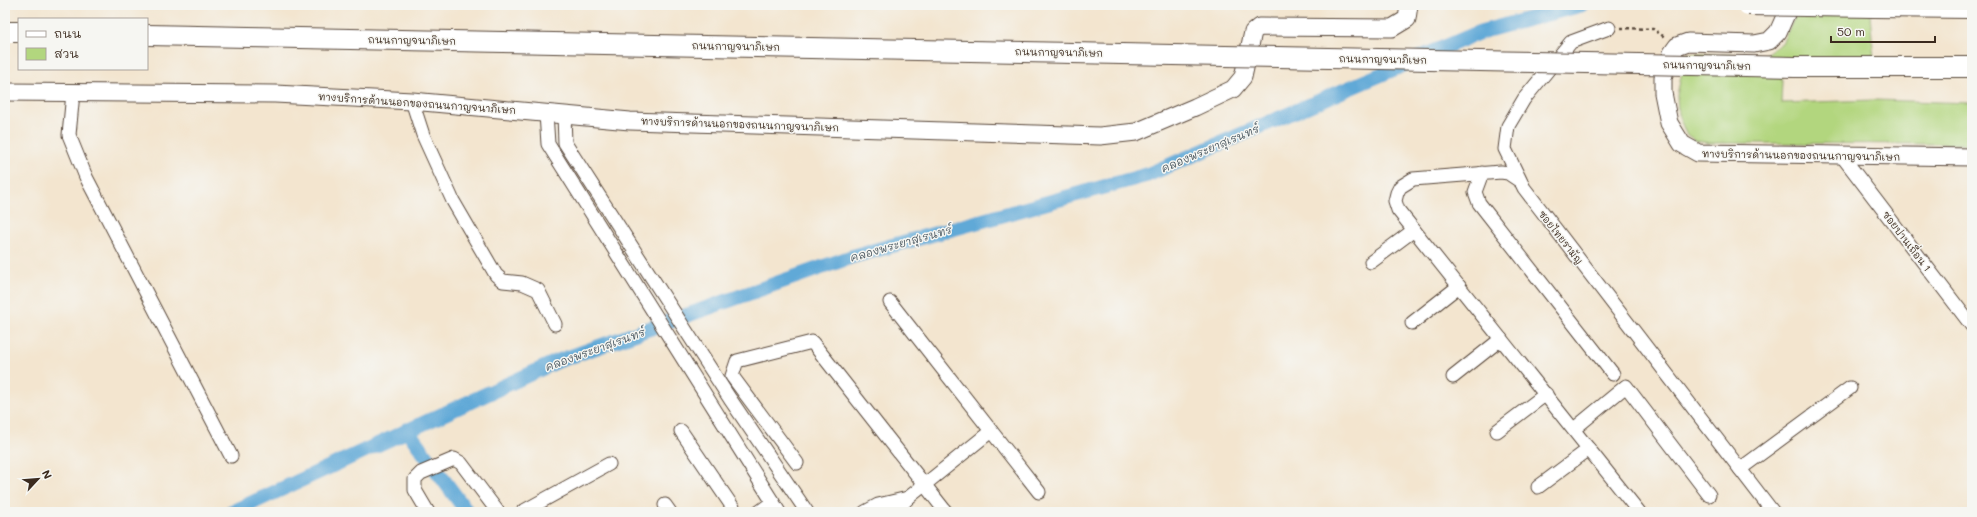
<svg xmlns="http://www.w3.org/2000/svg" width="1977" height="517" font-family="Mali,'Playpen Sans Thai',sans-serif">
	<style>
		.green { fill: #b2d67e; stroke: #76804e }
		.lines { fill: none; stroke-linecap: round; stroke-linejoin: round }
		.canal { stroke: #60a9d7; stroke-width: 15 }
		.minor-casing { stroke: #574639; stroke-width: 15 }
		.major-casing { stroke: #574639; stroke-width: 19 }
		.highway-casing { stroke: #574639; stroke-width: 22 }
		.path { stroke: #574639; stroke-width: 2.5; stroke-dasharray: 3 3; stroke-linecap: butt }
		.minor { stroke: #fff; stroke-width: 13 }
		.major { stroke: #fff; stroke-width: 17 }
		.highway { stroke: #fff; stroke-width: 20 }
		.highway-bridge-casing { stroke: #574639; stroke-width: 22; stroke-linecap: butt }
		.highway-bridge { stroke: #fff; stroke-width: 20 }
		.labels { text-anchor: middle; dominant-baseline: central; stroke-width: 3; stroke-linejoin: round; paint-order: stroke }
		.street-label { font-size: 10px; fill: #3b2a1e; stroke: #f6f6f2 }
		.water-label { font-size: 11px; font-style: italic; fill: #48565f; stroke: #f6f6f2 }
	</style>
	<rect width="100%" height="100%" fill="#f6f6f2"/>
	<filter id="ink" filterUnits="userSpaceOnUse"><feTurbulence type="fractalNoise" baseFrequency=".025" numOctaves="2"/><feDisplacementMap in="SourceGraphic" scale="8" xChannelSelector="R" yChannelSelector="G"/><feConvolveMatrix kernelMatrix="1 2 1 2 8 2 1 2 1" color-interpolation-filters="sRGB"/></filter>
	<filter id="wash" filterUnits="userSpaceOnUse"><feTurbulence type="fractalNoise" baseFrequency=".012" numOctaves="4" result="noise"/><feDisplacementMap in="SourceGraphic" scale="16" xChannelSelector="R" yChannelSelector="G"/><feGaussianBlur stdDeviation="0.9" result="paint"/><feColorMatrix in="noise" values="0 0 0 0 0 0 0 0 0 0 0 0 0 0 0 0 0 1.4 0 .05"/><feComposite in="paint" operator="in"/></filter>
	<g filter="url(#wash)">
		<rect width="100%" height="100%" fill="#f3e5cf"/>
		<path class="green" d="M1801 5H1869L1874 58 1783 59 1781 103 1875 100 1972 103V144L1709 143 1696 141 1686 134 1678 114 1677 95 1686 54 1765 55 1782 43Z"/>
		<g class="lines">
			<g class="canal">
				<path d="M407 430 467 512"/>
				<path d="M232 512 558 361 851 257 1147 175 1480 32 1581 5"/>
			</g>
		</g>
	</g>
	<g filter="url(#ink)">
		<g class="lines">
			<g class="minor-casing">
				<g id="minor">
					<path d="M1609 28 1571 42 1524 99 1508 126 1505 149 1524 188 1773 512"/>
					<path d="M73 93 69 135 86 177 231 456"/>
					<path d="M412 101 423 135 453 201 496 275 503 281 522 283 538 290 555 324"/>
					<path d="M546 113 548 144 779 512"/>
					<path d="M564 115 565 143 730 399 807 512"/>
					<path d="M1842 156 1972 326"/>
					<path d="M1482 173 1475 192 1479 203 1613 374"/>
					<path d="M1520 181 1508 173 1501 172 1413 179 1400 187 1397 193 1395 201 1398 210 1639 512"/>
					<path d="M1371 262 1414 230"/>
					<path d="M890 302 1039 492"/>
					<path d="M1412 323 1459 286"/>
					<path d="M1453 377 1501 339"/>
					<path d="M1574 429 1626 386 1709 495"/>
					<path d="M681 431 736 512"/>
					<path d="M1497 431 1546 394"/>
					<path d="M797 463 732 376 737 361 812 342 946 512"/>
					<path d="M1740 469 1850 388"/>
					<path d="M1538 487 1589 449"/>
					<path d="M665 505 670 512"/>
					<path d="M428 512 415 490V479L421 473 454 459 461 463 498 512"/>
					<path d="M522 512 609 464"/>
					<path d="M759 512 773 502"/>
					<path d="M865 512 878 505 908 498"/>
					<path d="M895 512 908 498 991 431"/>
				</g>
			</g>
			<g class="major-casing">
				<g id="major">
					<path d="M1790 5 1778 32 1769 41 1754 44 1688 42 1677 46 1672 53 1663 77V93L1669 123 1682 144 1698 153 1972 157"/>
					<path d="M5 92 275 94 412 101 630 121 1100 136 1136 132 1195 107 1233 89 1243 77 1253 32 1259 27 1392 28 1407 19 1409 5"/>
				</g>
			</g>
			<g class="highway-casing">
				<g id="highway">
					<path d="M1873 7 1972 8"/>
					<path d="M5 32H19"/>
					<path d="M147 35 1121 54"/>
					<path d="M1795 67H1972"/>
				</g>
			</g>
			<path class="path" d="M1621 28 1653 29 1666 38"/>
			<use href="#minor" class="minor"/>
			<use href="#major" class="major"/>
			<use href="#highway" class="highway"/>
			<g class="highway-bridge-casing">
				<g id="highway-bridge">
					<path d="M1748 5 1873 7"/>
					<path d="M1121 54 1795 67"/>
				</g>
			</g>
			<use href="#highway-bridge" class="highway-bridge"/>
		</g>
	</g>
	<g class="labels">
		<g class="street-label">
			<text transform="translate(412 40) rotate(1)">ถนนกาญจนาภิเษก</text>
			<text transform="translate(736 46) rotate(1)">ถนนกาญจนาภิเษก</text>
			<text transform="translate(1059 52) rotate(1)">ถนนกาญจนาภิเษก</text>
			<text transform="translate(1383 59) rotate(1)">ถนนกาญจนาภิเษก</text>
			<text transform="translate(1707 65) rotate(1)">ถนนกาญจนาภิเษก</text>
			<text transform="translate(417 103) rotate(4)">ทางบริการด้านนอกของถนนกาญจนาภิเษก</text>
			<text transform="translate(740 124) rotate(2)">ทางบริการด้านนอกของถนนกาญจนาภิเษก</text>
			<text transform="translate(1801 155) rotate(1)">ทางบริการด้านนอกของถนนกาญจนาภิเษก</text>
			<text transform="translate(1561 237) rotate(52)">ซอยไทยรามัญ</text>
			<text transform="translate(1907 241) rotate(53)">ซอยปานเถื่อน 1</text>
		</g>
		<g class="water-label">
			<text transform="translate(1210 148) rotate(-23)">คลองพระยาสุเรนทร์</text>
			<text transform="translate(901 243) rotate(-16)">คลองพระยาสุเรนทร์</text>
			<text transform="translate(595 349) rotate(-20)">คลองพระยาสุเรนทร์</text>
		</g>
	</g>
	<rect width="1977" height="517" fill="none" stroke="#f6f6f2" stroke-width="20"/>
	<rect x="18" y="18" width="130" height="52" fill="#f6f6f2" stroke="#aba49d"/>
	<rect x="26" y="31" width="20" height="6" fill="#ffffff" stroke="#aba49d"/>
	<text x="54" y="38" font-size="12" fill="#3b2a1e">ถนน</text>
	<rect x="26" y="48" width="20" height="12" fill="#b2d67e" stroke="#aba49d"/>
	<text x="54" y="58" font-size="12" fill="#3b2a1e">สวน</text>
	<g transform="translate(38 479) rotate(64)" stroke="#f6f6f2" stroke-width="3" paint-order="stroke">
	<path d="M0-3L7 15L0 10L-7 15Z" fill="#3b2a1e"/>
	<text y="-6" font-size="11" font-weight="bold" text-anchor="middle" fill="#3b2a1e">N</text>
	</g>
	<path d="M1831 36v6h104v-6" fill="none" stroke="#3b2a1e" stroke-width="2"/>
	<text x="1837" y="36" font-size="12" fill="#3b2a1e" stroke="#f6f6f2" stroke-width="3" paint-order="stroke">50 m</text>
</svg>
